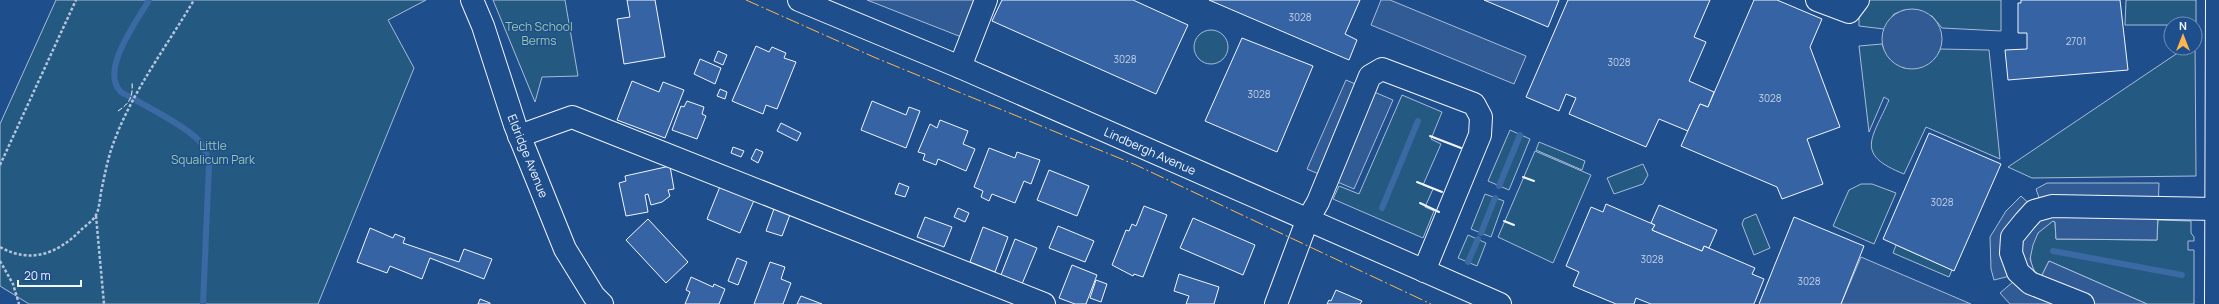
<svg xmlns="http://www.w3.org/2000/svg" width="2219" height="304" font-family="Manrope,sans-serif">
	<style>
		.green { fill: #245a82; stroke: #a8bbd7 }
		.parking { fill: #305b95; stroke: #a8bbd7 }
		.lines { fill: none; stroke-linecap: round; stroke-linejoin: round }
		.stream { stroke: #3b69a3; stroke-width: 6 }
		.building { fill: #3563a3; stroke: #f2f6ff }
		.minor-casing { stroke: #f2f6ff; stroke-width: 24 }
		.major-casing { stroke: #f2f6ff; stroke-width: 24 }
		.path { stroke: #b3c4dc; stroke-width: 2.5; stroke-dasharray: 3 2; stroke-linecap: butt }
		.minor { stroke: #1f4e8c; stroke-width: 22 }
		.major { stroke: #1f4e8c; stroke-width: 22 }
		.fence { stroke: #f2f6ff; stroke-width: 1; stroke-dasharray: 5 2; stroke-linecap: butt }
		.wall { stroke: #f2f6ff; stroke-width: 2 }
		.power { stroke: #ffb74d; stroke-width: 1; stroke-dasharray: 14 3 2 3; stroke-linecap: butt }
		.labels { text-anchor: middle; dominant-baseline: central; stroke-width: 3; stroke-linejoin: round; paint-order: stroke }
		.number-label { font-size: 10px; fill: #c3d1e8 }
		.park-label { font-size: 12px; fill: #97c8a6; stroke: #1f4e8c }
		.street-label { font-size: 12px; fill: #f2f6ff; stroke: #1f4e8c }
	</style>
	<rect width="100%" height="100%" fill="#1f4e8c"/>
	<g class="green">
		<path d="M56 0H426L388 20 414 68 318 304H29L0 286V124Z"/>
		<path d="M493 0H565L578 76 542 77 535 102Z"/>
		<path d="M1869 0H2001V31L1942 28 1932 16 1904 10 1894 14 1884 29 1859 26V17Z"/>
		<path d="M2126 0H2196V25H2125Z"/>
		<circle cx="1211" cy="47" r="17"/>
		<path d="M2195 41 2196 176 2032 178 2008 167 2185 48H2195Z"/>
		<path d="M1882 44C1886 56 1893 63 1904 68L1939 52 1940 49 1989 50 2000 159 1926 127 1904 174C1854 154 1872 139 1889 100L1884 97 1869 132 1859 46Z"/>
		<path d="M1402 95 1442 112 1431 139 1441 144 1423 185 1433 189 1425 207 1434 211 1423 238 1333 199 1339 186 1359 194Z"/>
		<path d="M1510 130 1530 139 1509 190 1488 181Z"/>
		<path d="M1539 142 1585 161 1582 170 1536 150Z"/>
		<path d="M1535 151 1591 175 1553 263 1498 237Z"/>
		<path d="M1643 164 1648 175 1643 184 1614 194 1607 178Z"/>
		<path d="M1861 184H1872L1896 193 1874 244 1833 226 1849 190Z"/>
		<path d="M1485 194 1504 201 1491 237 1471 229Z"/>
		<path d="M1756 214 1770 248 1754 255 1742 224 1744 219Z"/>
		<path d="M2158 220 2191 221V233L2194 237V241H2188V250H2194V304H2147L2049 261 2041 277C2026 268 2029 245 2038 233 2042 228 2048 224 2053 221L2055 222 2056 239 2157 240Z"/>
		<path d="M1468 235 1486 243 1477 266 1458 258Z"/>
		<path d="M1896 245 1952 270 1949 277 1893 253Z"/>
	</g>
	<g class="parking">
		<path d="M867 0H980L964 38Z"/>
		<path d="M1381 0H1390L1526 56 1514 84 1371 25Z"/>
		<circle cx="1912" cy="39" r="30"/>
		<path d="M1346 80 1393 100 1354 189 1307 169Z"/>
		<path d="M2047 183H2159L2157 240 2056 239 2055 222 2053 221 2038 233 2033 245 2030 259 2034 271 2041 277 2049 261 2147 304H2010L2000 293 2014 281 2010 276 1994 280 1991 269 1990 237 2006 211 2021 196 2034 208 2041 203 2036 189Z"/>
		<path d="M1861 257 1971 304H1841Z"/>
	</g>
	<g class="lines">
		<g class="stream">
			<path d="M149 0C137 21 99 71 121 92 140 103 188 127 200 142 206 149 207 157 209 165L203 304"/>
			<path d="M1499 186 1520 135"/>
			<path d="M1382 208 1418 121"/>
			<path d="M1481 233 1495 198"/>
			<path d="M2053 251 2182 275"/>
			<path d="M1468 262 1478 239"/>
		</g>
	</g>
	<g class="building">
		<path d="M627 0H655L665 57 624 64 617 19 630 17Z"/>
		<path d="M1002 0H1133L1188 25 1156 94 992 21Z"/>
		<path d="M1209 0H1360L1345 34 1357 40 1349 60Z"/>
		<path d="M1484 0H1559L1548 27Z"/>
		<path d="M1568 0H1710L1694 37 1706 42 1689 81 1714 92 1708 107 1700 104 1688 131 1659 119 1646 147 1569 114 1576 98 1566 94 1559 111 1526 97Z"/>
		<path d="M1754 0H1777L1822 19 1810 47 1840 127 1807 139 1823 184 1782 199 1777 187 1681 146 1700 104 1708 107Z"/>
		<path d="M2021 0H2120L2128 70 2008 80 2005 50 2027 49V33H2018V3H2021Z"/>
		<path d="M1242 38 1313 66 1277 152 1205 121Z"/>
		<path d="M756 46 769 52 772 47 786 53 784 58 796 62 777 109 766 105 763 114 732 101Z"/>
		<path d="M718 51 727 55 723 65 714 61Z"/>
		<path d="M700 59 721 68 715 84 694 74Z"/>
		<path d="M632 81 659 92 663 82 684 90 665 138 617 120Z"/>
		<path d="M720 89 727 92 725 99 717 96Z"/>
		<path d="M687 101 704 107 702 114 706 116 697 139 672 130 681 106 684 107Z"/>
		<path d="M872 101 906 115 909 107 920 111 906 148 861 130Z"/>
		<path d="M940 120 968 131 963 144 975 149 966 171 938 159 936 165 923 160 925 154 918 152 930 124 937 128Z"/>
		<path d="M781 123 801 133 797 141 777 131Z"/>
		<path d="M1929 133 2001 164 1954 271 1883 239Z"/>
		<path d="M733 147 744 151 741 157 731 153Z"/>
		<path d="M989 148 1015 158 1017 152 1040 160 1031 184 1024 181 1015 203 992 194 989 201 981 197 983 191 974 187Z"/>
		<path d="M756 149 763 152 758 163 751 159Z"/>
		<path d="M670 166 674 189 668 190 670 196 662 202 651 205 648 194 645 195 648 212 626 216 619 183 626 181 625 176Z"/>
		<path d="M1049 170 1089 186 1077 216 1037 200Z"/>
		<path d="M899 183 909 187 905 197 895 194Z"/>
		<path d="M721 184 755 198 740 233 707 219Z"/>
		<path d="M1606 204 1655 225 1652 230 1702 251 1704 246 1755 268 1752 274 1764 279 1754 304H1651L1636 298 1634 304H1616L1573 286 1579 272 1566 266 1591 207 1603 212Z"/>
		<path d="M1659 205 1717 230 1709 248 1704 246 1702 251 1652 230 1655 225 1651 223Z"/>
		<path d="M775 206 791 212 782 236 766 231Z"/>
		<path d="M1144 206 1167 215 1143 277 1134 274 1133 276 1112 265 1126 230 1129 231 1132 224 1136 226Z"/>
		<path d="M958 208 969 213 965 222 954 217Z"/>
		<path d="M925 217 952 227 944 247 917 237Z"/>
		<path d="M1794 217 1864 246 1841 304H1759Z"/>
		<path d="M1193 218 1255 245 1243 275 1180 248Z"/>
		<path d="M648 219 688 262 666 283 626 240Z"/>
		<path d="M1058 226 1094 241 1085 262 1049 248Z"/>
		<path d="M983 227 1008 237 995 272 970 262Z"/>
		<path d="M370 228 393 238 395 234 405 238 403 243 459 262 464 249 492 259 484 279 430 258 422 279 390 266 387 273 357 262Z"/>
		<path d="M1015 239 1037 248 1022 284 1001 275Z"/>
		<path d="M737 258 747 262 738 285 728 281Z"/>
		<path d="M770 262 785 267 781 279 791 283 783 304H754Z"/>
		<path d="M1072 265 1097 275 1086 304H1075L1059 298Z"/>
		<path d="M1179 274 1219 287 1214 304H1186L1189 296 1174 291Z"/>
		<path d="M691 277 713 287 714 284 725 289 719 304H685L690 292 686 290Z"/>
		<path d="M1096 280 1107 284 1101 302 1090 298Z"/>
		<path d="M1336 290 1362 301 1360 304H1327L1329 300 1331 301Z"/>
		<path d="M801 296 822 304H797Z"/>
		<path d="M480 299 490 303V304H478Z"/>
	</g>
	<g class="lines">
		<g class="minor-casing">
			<g id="minor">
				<path d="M799 0 960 67 1500 304"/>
				<path d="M1817 0 1849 12 1858 0"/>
				<path d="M960 67 986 0"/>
				<path d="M519 136 572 117 1044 304"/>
				<path d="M1276 304 1307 221 1318 202 1370 76 1382 69 1474 104 1481 117 1480 135 1424 271"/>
				<path d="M2083 304 2030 283 2018 272 2011 253 2012 237 2025 221 2034 211 2052 206 2216 209"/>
				<path d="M2216 304 2217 0"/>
			</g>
		</g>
		<g class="major-casing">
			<path id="major" d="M472 0 483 26 515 125 565 249 594 296 602 304"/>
		</g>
		<g class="path">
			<path d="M0 165 76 0"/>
			<path d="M96 216 104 304"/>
			<path d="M0 247C31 264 57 254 81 230 85 226 93 221 96 215 99 210 100 199 101 192 105 174 108 156 115 139 133 91 168 44 194 0"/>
			<path d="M0 261 13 284 19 304"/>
		</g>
		<use href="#minor" class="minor"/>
		<use href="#major" class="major"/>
		<path class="fence" d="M118 111C130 103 133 97 132 82"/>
		<g class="wall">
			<path d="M1430 136 1461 148"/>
			<path d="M1523 177 1534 181"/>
			<path d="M1417 182 1442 192"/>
			<path d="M1420 203 1439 212"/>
			<path d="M1504 221 1514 225"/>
		</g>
		<path class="power" d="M746 0 876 58 1136 165 1431 304"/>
	</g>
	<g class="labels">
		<g class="number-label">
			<text x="1300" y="17">3028</text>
			<text x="2076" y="41">2701</text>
			<text x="1125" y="59">3028</text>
			<text x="1619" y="62">3028</text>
			<text x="1259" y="94">3028</text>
			<text x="1770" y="98">3028</text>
			<text x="1942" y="202">3028</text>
			<text x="1652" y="259">3028</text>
			<text x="1809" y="281">3028</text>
		</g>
		<g class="park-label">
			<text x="539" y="26">Tech School<tspan x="539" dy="14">Berms</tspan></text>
			<text x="213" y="145">Little<tspan x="213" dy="14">Squalicum Park</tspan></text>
		</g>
		<g class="street-label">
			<text transform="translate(1150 151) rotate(24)">Lindbergh Avenue</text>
			<text transform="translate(528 156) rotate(68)">Eldridge Avenue</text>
		</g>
	</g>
	<g transform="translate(2183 36)"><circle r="19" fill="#1f4e8c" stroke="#7391ba"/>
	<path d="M0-3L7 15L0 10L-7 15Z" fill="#ffb74d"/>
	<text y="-6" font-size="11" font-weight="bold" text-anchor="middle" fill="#f2f6ff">N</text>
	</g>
	<path d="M18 280v6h63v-6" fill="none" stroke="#f2f6ff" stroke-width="2"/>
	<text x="24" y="280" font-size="12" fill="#f2f6ff" stroke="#1f4e8c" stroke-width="3" paint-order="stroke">20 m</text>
</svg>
